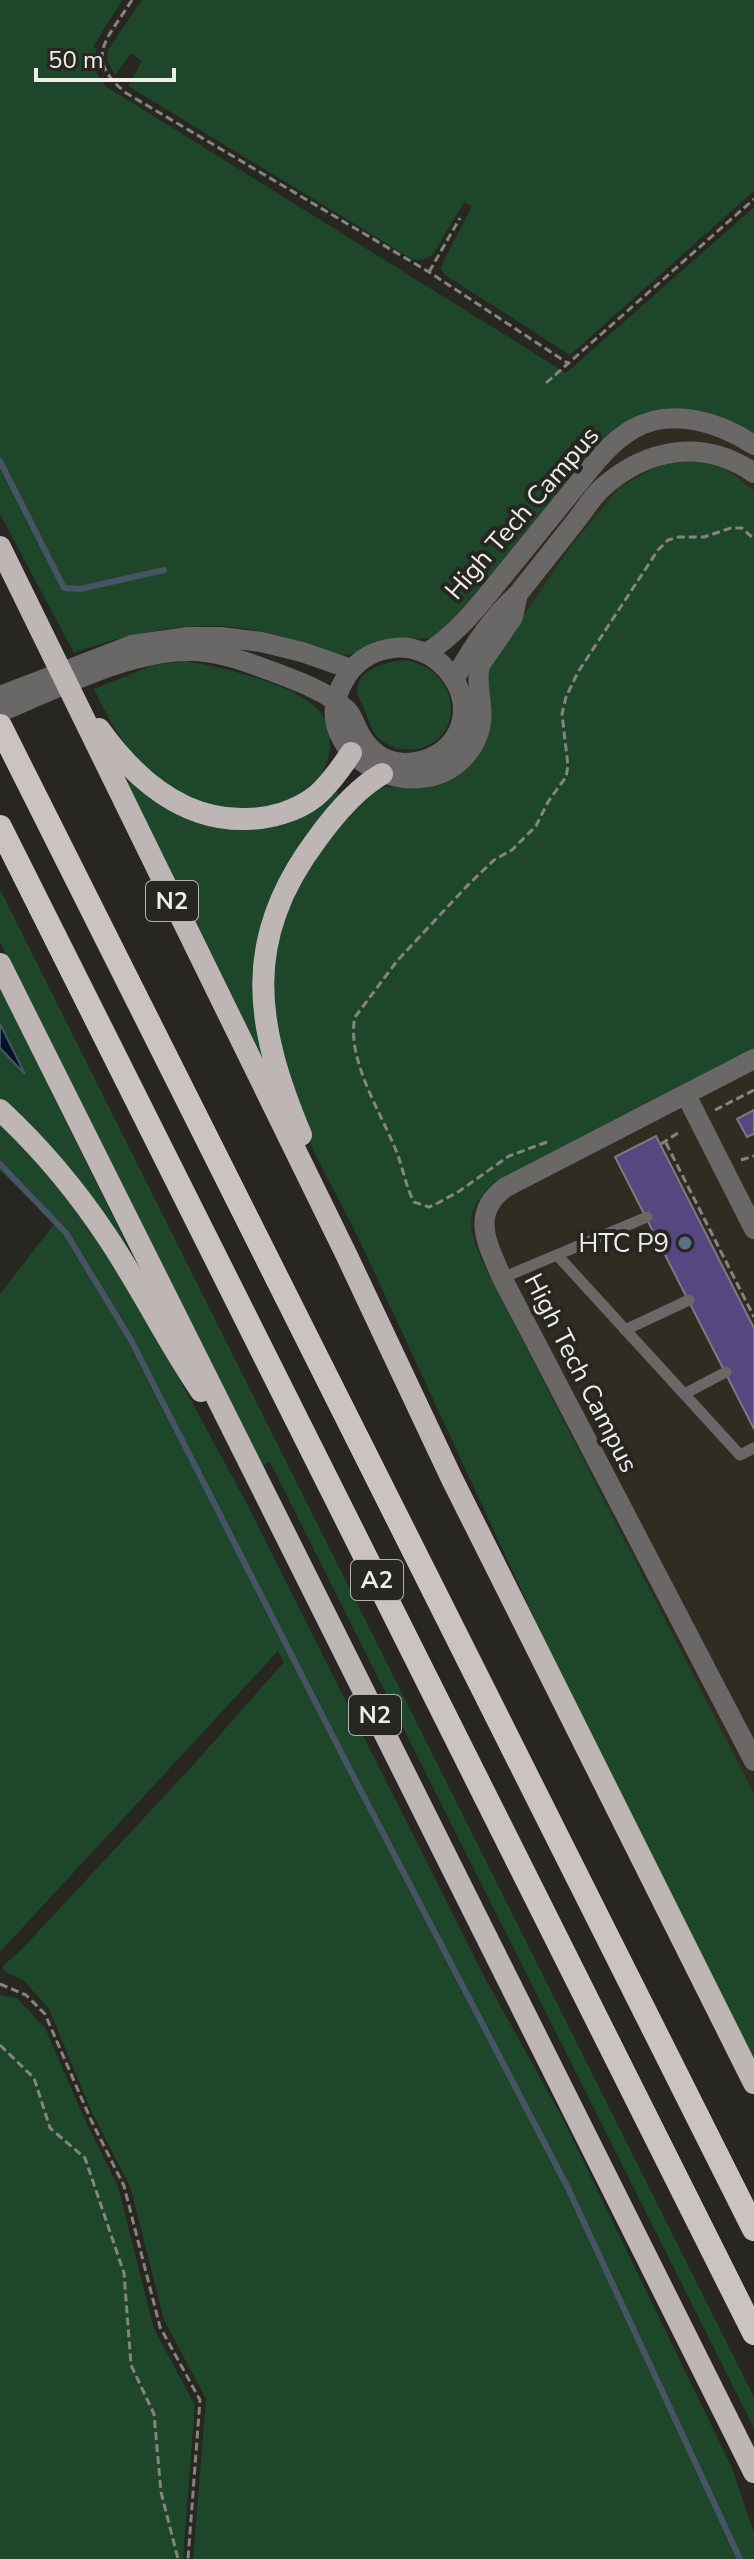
<svg xmlns="http://www.w3.org/2000/svg" width="754" height="2559" font-family="'Nunito Sans',sans-serif">
	<style>
		.built { fill: #2f2d22 }
		.green { fill: #1e462a }
		.water { fill: #00132a; stroke: #475464; stroke-width: 2 }
		.lines { fill: none; stroke-linecap: round; stroke-linejoin: round }
		.stream { stroke: #475464; stroke-width: 6 }
		.building { fill: #554780; stroke: #7b7a80; stroke-width: 2 }
		.path { stroke: #85847f; stroke-width: 3; stroke-dasharray: 8 4; stroke-linecap: butt }
		.service { stroke: #6a6767; stroke-width: 11 }
		.minor { stroke: #6a6767; stroke-width: 20 }
		.tertiary { stroke: #6a6767; stroke-width: 20 }
		.trunk { stroke: #bdb6b5; stroke-width: 22 }
		.motorway { stroke: #cbc3c2; stroke-width: 24 }
		.service-dot { fill: #5c6f8a; stroke: #272621; stroke-width: 3 }
		.labels { text-anchor: middle; dominant-baseline: central; stroke-width: 8; stroke-linejoin: round; paint-order: stroke }
		.shield { fill: #272621; stroke: #b2b1ae; stroke-width: 2 }
		.shield-label { font-size: 24px; font-weight: bold; fill: #eeedea }
		.street-label { font-size: 26px; fill: #eeedea; stroke: #272621 }
		.poi-label { font-size: 26px; fill: #eeedea; stroke: #272621; text-anchor: end }
	</style>
	<rect width="100%" height="100%" fill="#272621"/>
	<path class="built" d="M754 272V1915L317 1047 560 711 399 580Z"/>
	<g class="green">
		<path d="M0 0H122L93 47 97 49C91 65 96 75 107 87L566 373 754 207V436C701 398 661 405 607 435L438 637C421 641 401 635 384 641 365 647 352 659 332 655 312 651 288 639 267 633 201 617 136 631 74 653L0 514Z"/>
		<path d="M142 0H754V191L570 355 445 275 441 268 443 262 472 206 464 202 434 253C427 260 421 261 412 259L128 86 142 61 131 53 115 76 107 60 108 50Z"/>
		<path d="M687 460C721 461 728 470 754 491V1049L495 1182C463 1210 467 1226 483 1263L754 1794V2062L562 1678 358 1237 314 1152 293 1098 268 990 274 930 307 861 370 790 382 787 424 788 454 775 485 675 493 660 571 546 620 487 662 464Z"/>
		<path d="M405 660C415 662 425 665 433 672 455 690 459 724 434 742 415 755 387 752 373 731 369 724 367 716 364 708 362 703 357 697 357 691 356 669 389 661 405 660Z"/>
		<path d="M186 661C221 667 299 684 321 713 328 723 331 736 330 748 326 792 280 813 240 811 230 811 220 807 210 805 203 804 193 803 187 799 140 774 116 735 94 689L153 665Z"/>
		<path d="M84 717 211 825 336 791 342 797 260 929 295 1142Z"/>
		<path d="M0 889 754 2397V2428L270 1462 262 1466 0 942Z"/>
		<path d="M0 988 165 1322 0 1101V1048L23 1071 0 1024Z"/>
		<path d="M0 1119 68 1197 140 1306 246 1502 485 1978 562 2117 732 2468 754 2533V2559H193L206 2399 164 2320 130 2186 92 2113 49 2009 24 1981 4 1971 3 1966 21 1950 195 1763 284 1662 278 1651 0 1952V1294L55 1223 0 1171Z"/>
		<path d="M0 1995 17 1998 45 2028 85 2120 118 2186 154 2329 195 2405 183 2559H0Z"/>
	</g>
	<path class="water" d="M0 1024 25 1074 0 1048Z"/>
	<g class="lines">
		<g class="stream">
			<path d="M0 461 64 588 80 589 164 570"/>
			<path d="M0 1164 66 1233 131 1340 347 1764 568 2188 740 2559"/>
		</g>
	</g>
	<g class="building">
		<path d="M754 1110V1134L747 1137 737 1119Z"/>
		<path d="M656 1136 754 1328V1429L615 1157Z"/>
	</g>
	<g class="lines">
		<g class="path">
			<path d="M132 0C108 39 82 57 126 93L429 272 569 364"/>
			<path d="M429 272 460 218"/>
			<path d="M546 383 754 199"/>
			<path d="M715 1110 754 1090"/>
			<path d="M547 1142 509 1156 458 1192 436 1204 429 1207 414 1202C405 1185 403 1166 395 1148 380 1111 346 1058 355 1017L397 961 468 885 494 860 512 850 536 826 548 802 566 777 568 766 562 714 566 697 578 672 658 550 668 540 679 537H704L731 528H742L754 539"/>
			<path d="M666 1143 754 1317"/>
			<path d="M661 1144 681 1131"/>
			<path d="M741 1160 754 1156"/>
			<path d="M0 1984 26 1995 45 2014 91 2120 124 2186 160 2327 200 2400 188 2559"/>
			<path d="M0 2045 34 2078 50 2128 85 2158 124 2273 131 2365 154 2414 161 2492 178 2559"/>
		</g>
		<g class="service">
			<path d="M557 1255 740 1455 754 1448"/>
			<path d="M502 1278 647 1217"/>
			<path d="M625 1330 689 1300"/>
			<path d="M684 1394 726 1372"/>
		</g>
		<path class="minor" d="M686 1095 754 1229"/>
		<g class="tertiary">
			<path d="M426 653C460 633 486 596 511 566 533 539 555 512 577 485 594 464 609 443 633 429 672 407 719 422 754 445"/>
			<path d="M454 680C471 649 492 617 518 594 537 570 556 546 575 522 584 511 592 497 602 488 647 448 703 438 754 473"/>
			<path d="M0 696 132 645 188 637H221L261 642 302 652 351 669"/>
			<path d="M0 712C59 688 130 649 195 651 220 652 247 662 271 671 295 680 326 691 346 709 352 714 354 722 358 730 367 749 382 762 404 763 456 763 482 710 447 670 433 653 410 644 388 649 370 652 354 663 345 679 298 755 425 819 472 747 492 715 473 693 480 665L513 617 518 594"/>
			<path d="M754 1059 506 1187C469 1213 488 1245 502 1278L754 1761"/>
		</g>
		<g class="trunk">
			<path d="M0 547 346 1254 452 1479 754 2083"/>
			<path d="M99 729C134 778 183 821 246 819 270 819 297 811 316 796 330 784 341 768 351 753"/>
			<path d="M0 964 754 2472"/>
			<path d="M0 1110C41 1148 77 1191 108 1238 141 1287 167 1341 201 1391"/>
			<path d="M301 1135C255 1025 241 940 317 839 335 814 356 789 382 774"/>
		</g>
		<g class="motorway">
			<path d="M0 726 754 2229"/>
			<path d="M0 827 754 2333"/>
		</g>
	</g>
	<circle class="service-dot" cx="685" cy="1243" r="8"/>
	<g class="labels">
		<g class="shield">
			<rect x="146" y="881" width="52" height="40" rx="6"/>
			<rect x="351" y="1560" width="52" height="40" rx="6"/>
			<rect x="349" y="1695" width="52" height="40" rx="6"/>
		</g>
		<g class="shield-label">
			<text x="172" y="901">N2</text>
			<text x="377" y="1580">A2</text>
			<text x="375" y="1715">N2</text>
		</g>
		<g class="street-label">
			<text transform="translate(522 513) rotate(-49)">High Tech Campus</text>
			<text transform="translate(581 1373) rotate(63)">High Tech Campus</text>
		</g>
		<g class="poi-label">
			<text x="669" y="1243">HTC P9</text>
		</g>
	</g>
	<path d="M36 68v12h138v-12" fill="none" stroke="#eeedea" stroke-width="4"/>
	<text x="48" y="68" font-size="24" fill="#eeedea" stroke="#272621" stroke-width="6" paint-order="stroke">50 m</text>
</svg>
